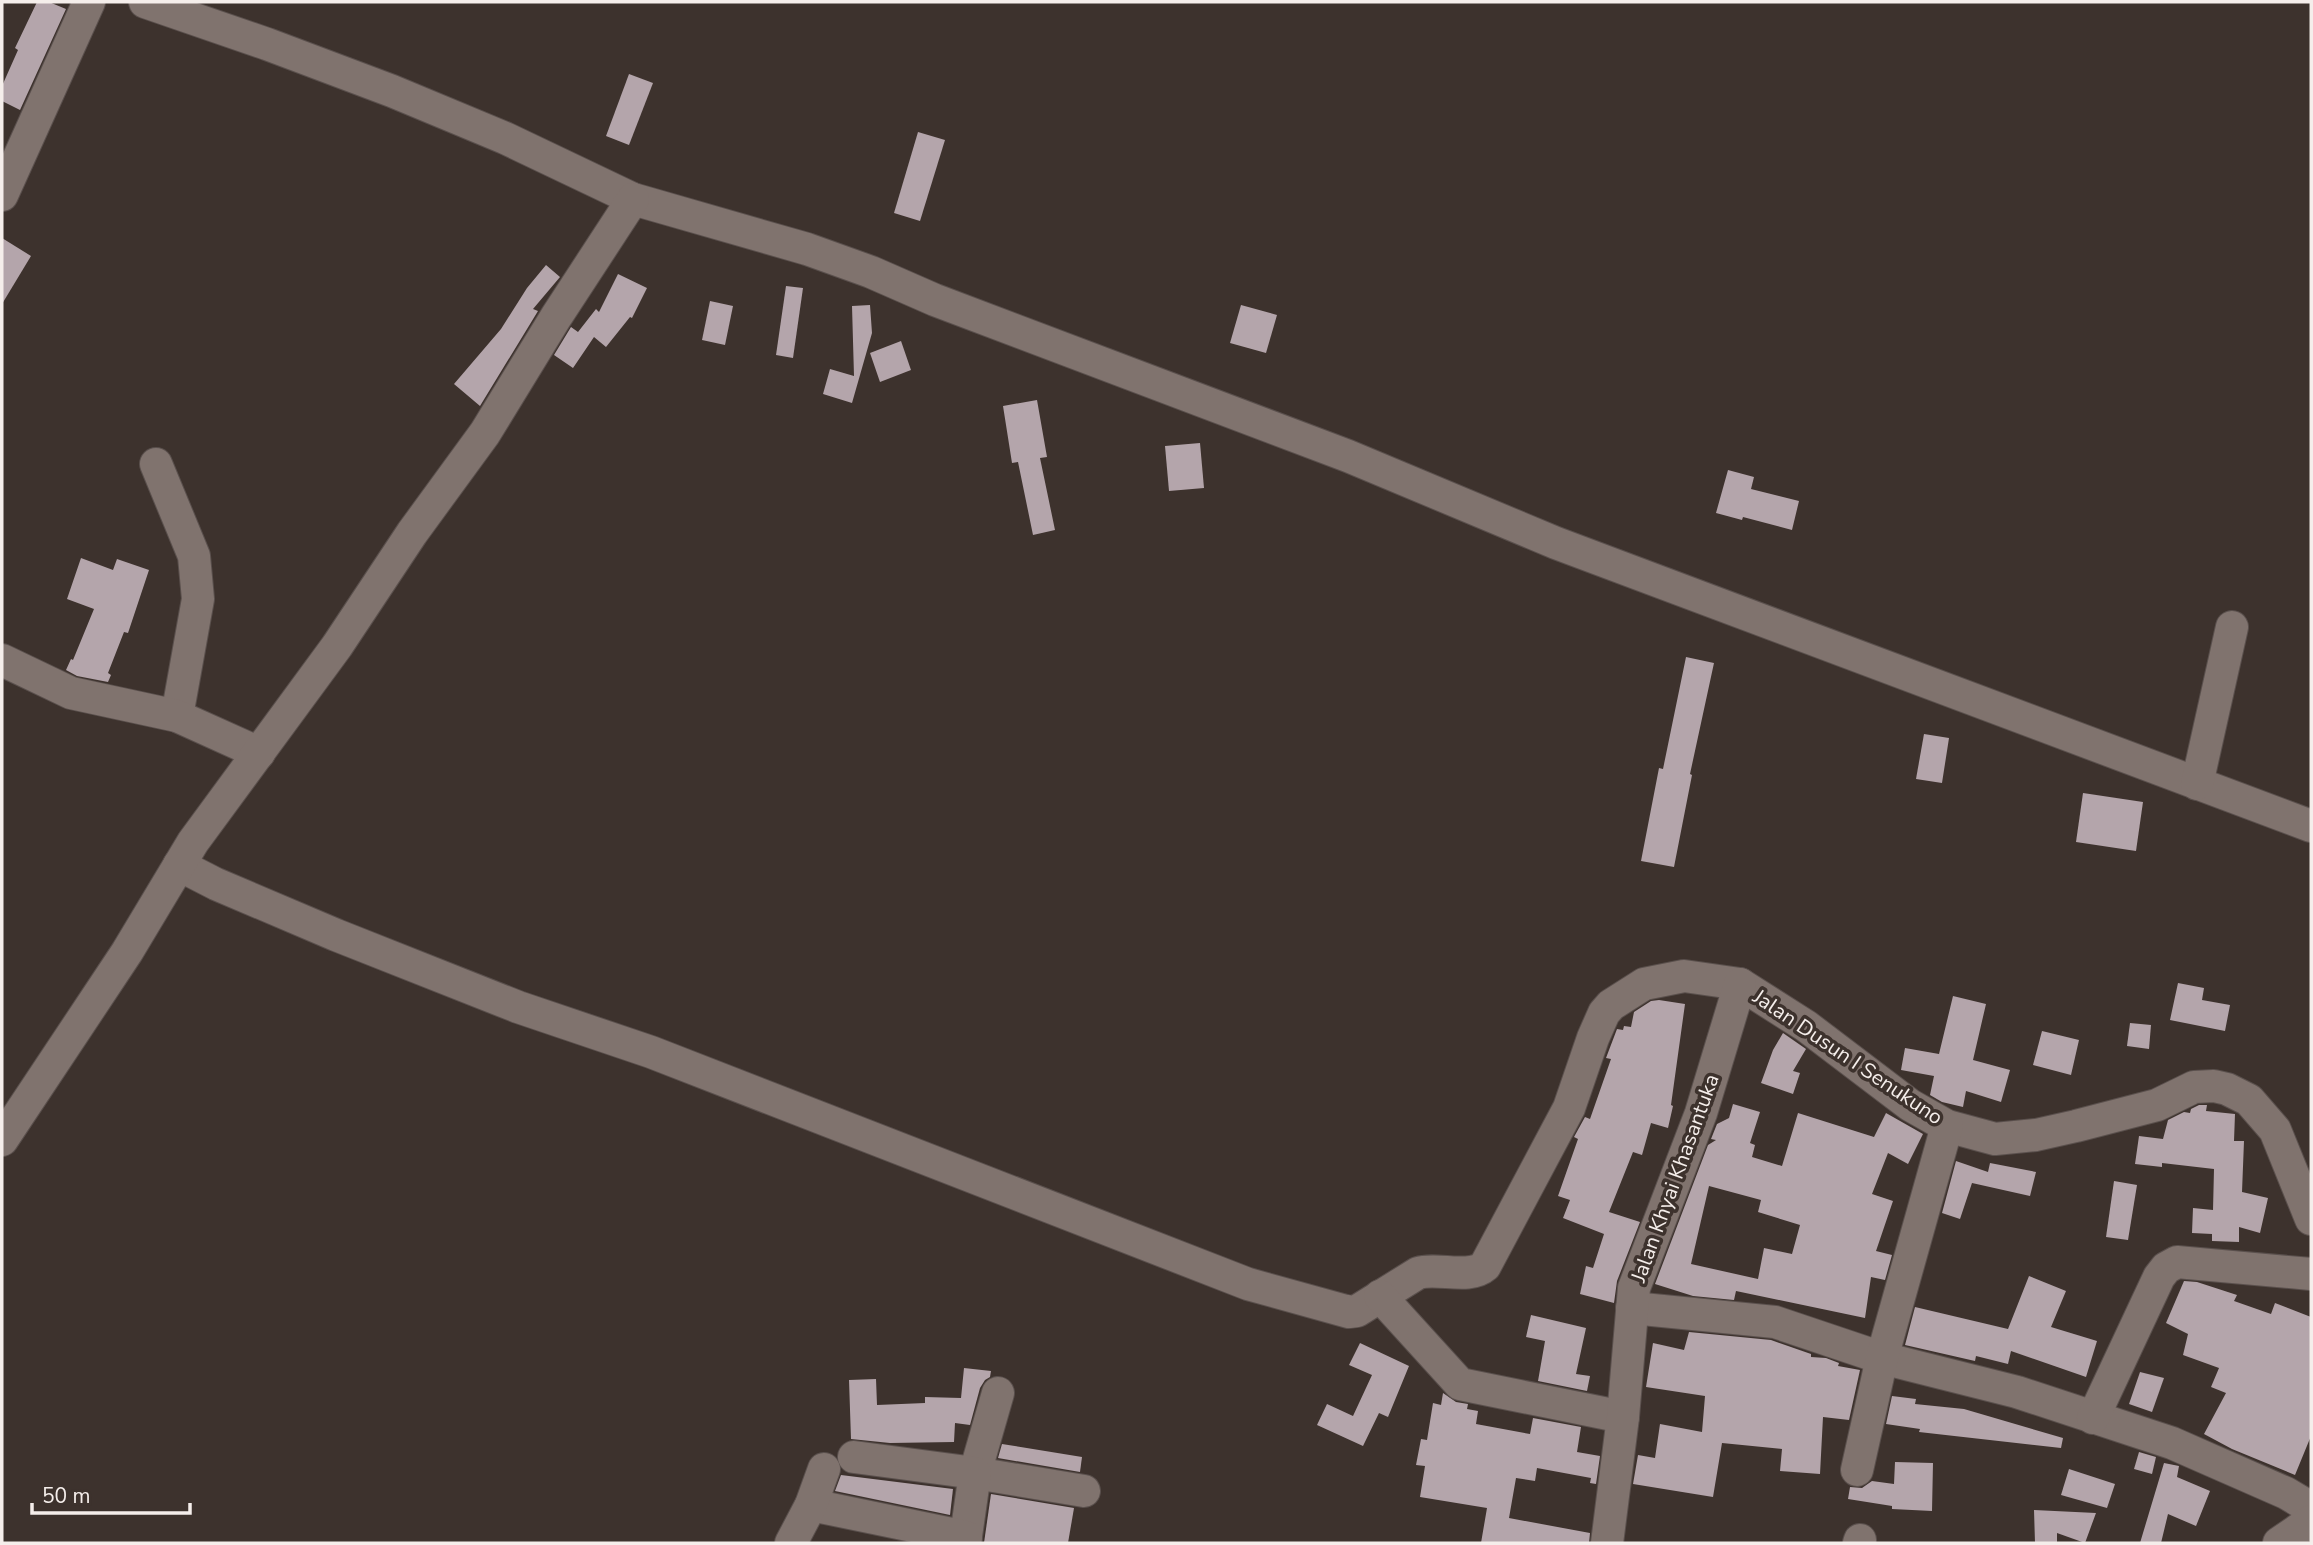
<svg xmlns="http://www.w3.org/2000/svg" width="2313" height="1545" font-family="'Nunito Sans',sans-serif">
	<style>
		.building { fill: #b4a5ab; fill-rule: evenodd }
		.lines { fill: none; stroke-linecap: round; stroke-linejoin: round }
		.minor-casing { stroke: #5a504d; stroke-width: 34 }
		.minor { stroke: #80736e; stroke-width: 32 }
		.labels { text-anchor: middle; dominant-baseline: central; stroke-width: 7; stroke-linejoin: round; paint-order: stroke }
		.street-label { font-size: 21px; fill: #f5eeeb; stroke: #3d322d }
	</style>
	<rect width="100%" height="100%" fill="#3d322d"/>
	<g class="building">
		<path d="M37 2H49L66 9 20 110 2 101V86L18 50 15 48Z"/>
		<path d="M629 74 653 83 629 145 606 136Z"/>
		<path d="M918 132 945 140 920 221 894 213Z"/>
		<path d="M2 238 31 256 2 304Z"/>
		<path d="M546 265 560 277 533 309 538 311 480 406 454 384 501 329 527 288Z"/>
		<path d="M618 274 647 288 632 318 630 317 606 347 594 337 573 368 554 355 571 327 578 332 596 309 599 312Z"/>
		<path d="M786 286 803 288 793 358 776 355Z"/>
		<path d="M710 301 733 306 725 345 702 340Z"/>
		<path d="M870 305 872 333 852 403 823 394 830 369 854 376 852 306Z"/>
		<path d="M1241 305 1277 315 1266 353 1230 343Z"/>
		<path d="M901 341 911 370 880 382 870 353Z"/>
		<path d="M1037 400 1047 457 1040 458 1055 530 1033 535 1018 462 1012 463 1003 406Z"/>
		<path d="M1200 443 1204 488 1169 491 1165 446Z"/>
		<path d="M1728 470 1754 477 1751 489 1799 501 1792 530 1743 517 1742 520 1716 513Z"/>
		<path d="M81 558 113 570 117 559 149 570 128 633 124 632 108 673 111 675 108 682 77 676 66 670 71 659 73 660 94 609 67 599Z"/>
		<path d="M1686 657 1714 663 1690 774 1692 775 1674 867 1641 861 1659 768 1663 769Z"/>
		<path d="M1924 734 1949 738 1942 783 1916 779Z"/>
		<path d="M2083 793 2143 802 2136 851 2076 842Z"/>
		<path d="M2178 983 2204 988 2202 1000 2230 1005 2225 1031 2170 1020Z"/>
		<path d="M1953 996 1986 1004 1973 1060 2010 1070 2001 1102 1966 1091 1963 1107 1942 1102 1930 1095 1934 1076 1901 1070 1905 1048 1939 1054Z"/>
		<path d="M1659 1000 1685 1004 1671 1105 1673 1106 1668 1128 1651 1123 1642 1155 1633 1152 1609 1212 1640 1222 1617 1281 1614 1303 1580 1294 1586 1266 1593 1268 1604 1234 1563 1218 1570 1200 1558 1196 1578 1139 1574 1137 1585 1117 1590 1119 1611 1059 1606 1058 1617 1029 1623 1030 1624 1026 1631 1027 1634 1012 1651 1001Z"/>
		<path d="M2130 1023 2151 1025 2149 1049 2127 1046Z"/>
		<path d="M2042 1031 2079 1040 2071 1075 2033 1065Z"/>
		<path d="M1783 1033 1806 1049 1793 1071 1800 1073 1793 1094 1761 1083 1773 1050Z"/>
		<path d="M1733 1104 1760 1112 1750 1143 1755 1145 1752 1157 1782 1166 1798 1113 1874 1137 1886 1113 1923 1134 1908 1164 1888 1153 1872 1194 1893 1201 1876 1251 1892 1255 1885 1280 1871 1277 1865 1318 1736 1291 1734 1300 1693 1296 1655 1284 1708 1145 1716 1140 1711 1139 1717 1124 1729 1118ZM1709 1186 1761 1200 1758 1212 1800 1225 1792 1254 1764 1248 1758 1279 1691 1264Z"/>
		<path d="M2199 1105H2207L2206 1111 2235 1114 2234 1141H2244L2242 1192 2268 1198 2260 1233 2239 1227V1242L2212 1241V1234L2192 1233 2193 1208 2213 1210 2214 1169 2162 1163V1167L2135 1164 2139 1136 2163 1139 2168 1120 2184 1112 2190 1113 2191 1109Z"/>
		<path d="M1956 1161 1988 1172 1990 1163 2036 1172 2030 1196 1972 1183 1960 1219 1942 1213Z"/>
		<path d="M2114 1181 2137 1185 2128 1240 2106 1237Z"/>
		<path d="M2029 1276 2066 1291 2051 1327 2097 1341 2086 1377 2011 1351 2008 1364 1976 1356 1975 1361 1905 1345 1915 1307 2008 1329Z"/>
		<path d="M2184 1281 2197 1282 2237 1295 2234 1301 2271 1314 2275 1303 2311 1317V1436L2295 1475 2232 1449 2204 1434 2226 1393 2211 1387 2219 1368 2183 1355 2188 1334 2166 1323Z"/>
		<path d="M1531 1315 1586 1328 1576 1374 1590 1376 1587 1391 1538 1381 1545 1341 1526 1337Z"/>
		<path d="M1689 1332 1771 1340 1811 1354V1357L1826 1358 1839 1363 1838 1366 1860 1370 1849 1420 1823 1417 1820 1474 1780 1471 1782 1449 1722 1443 1713 1497 1633 1484 1638 1455 1655 1458 1660 1424 1702 1432 1705 1396 1646 1387 1653 1343 1684 1350Z"/>
		<path d="M1360 1343 1409 1366 1388 1417 1379 1413 1363 1446 1317 1425 1327 1404 1353 1416 1372 1375 1349 1365Z"/>
		<path d="M964 1368 991 1371 990 1377 985 1380 980 1388 970 1425 955 1423 954 1442 890 1443 851 1439 849 1380 876 1379 877 1405 925 1403V1397L961 1398Z"/>
		<path d="M2140 1372 2164 1378 2152 1412 2129 1404Z"/>
		<path d="M1443 1393 1456 1402 1468 1404 1467 1409 1478 1411 1476 1424 1530 1434 1533 1418 1581 1427 1577 1452 1600 1456 1596 1484 1590 1483 1591 1478 1537 1468 1535 1481 1516 1478 1509 1518 1590 1533 1589 1543H1481L1487 1508 1420 1497 1425 1466 1416 1465 1421 1439 1427 1440 1433 1403 1441 1405Z"/>
		<path d="M1892 1396 1916 1399 1915 1404 1964 1409 2063 1438 2061 1448 1919 1432 1920 1429 1886 1424Z"/>
		<path d="M1002 1444 1082 1457 1080 1472 998 1458Z"/>
		<path d="M2139 1452 2156 1457 2152 1474 2134 1469Z"/>
		<path d="M1895 1462 1933 1463 1932 1511 1892 1509V1506L1848 1499 1850 1487 1862 1488 1872 1481 1894 1484Z"/>
		<path d="M2164 1463 2179 1466 2177 1477 2210 1491 2196 1526 2168 1514 2161 1543H2140Z"/>
		<path d="M2069 1469 2115 1484 2107 1508 2061 1495Z"/>
		<path d="M841 1475 953 1489 950 1515 835 1491Z"/>
		<path d="M991 1494 1074 1508 1068 1543H984Z"/>
		<path d="M2034 1510 2096 1513 2085 1543 2057 1533V1543H2035Z"/>
	</g>
	<g class="lines">
		<g class="minor-casing">
			<g id="minor">
				<path d="M145 2 267 44 392 91 505 138 633 199 807 249 871 272 935 300 1348 456 1556 543 2311 826"/>
				<path d="M2 195 89 2"/>
				<path d="M156 464 194 556 198 599 177 716"/>
				<path d="M2 660 71 693 177 716 259 753"/>
				<path d="M2197 784 2232 627"/>
				<path d="M179 865 216 884 336 935 518 1007 651 1052 1248 1284 1349 1312 1357 1311 1418 1273C1438 1267 1469 1280 1485 1266L1569 1108 1593 1038 1604 1013 1611 1005 1644 984 1684 976 1740 984 1806 1026 1910 1105 1947 1126 1995 1139 2036 1135 2076 1126 2157 1105 2194 1087 2214 1086 2227 1089 2249 1100 2275 1130 2311 1219"/>
				<path d="M2 1140 127 952 193 842 337 646 412 533 485 433 556 317 633 199"/>
				<path d="M1380 1296 1460 1384 1623 1417"/>
				<path d="M1632 1308 1775 1322 1882 1358 2017 1392 2172 1443 2286 1493 2311 1508"/>
				<path d="M998 1393 975 1473 1084 1491"/>
				<path d="M2093 1418 2159 1277 2166 1268 2177 1262 2311 1274"/>
				<path d="M854 1457 975 1473 965 1543"/>
				<path d="M1857 1470 1882 1358 1947 1126"/>
				<path d="M811 1505 966 1537"/>
				<path d="M791 1543 811 1505 824 1469"/>
				<path d="M1607 1543 1623 1417 1634 1288 1701 1113 1740 984"/>
				<path d="M1859 1543 1860 1540"/>
				<path d="M2279 1543 2311 1521"/>
			</g>
		</g>
		<use href="#minor" class="minor"/>
	</g>
	<g class="labels">
		<g class="street-label">
			<text transform="translate(1848 1057) rotate(34)">Jalan Dusun I Senukuno</text>
			<text transform="translate(1675 1178) rotate(-70)">Jalan Khyai Khasantuka</text>
		</g>
	</g>
	<rect width="2313" height="1545" fill="none" stroke="#f5eeeb" stroke-width="7"/>
	<path d="M32 1503v10h158v-10" fill="none" stroke="#f5eeeb" stroke-width="3.5"/>
	<text x="42" y="1503" font-size="21" fill="#f5eeeb" stroke="#3d322d" stroke-width="5" paint-order="stroke">50 m</text>
</svg>
